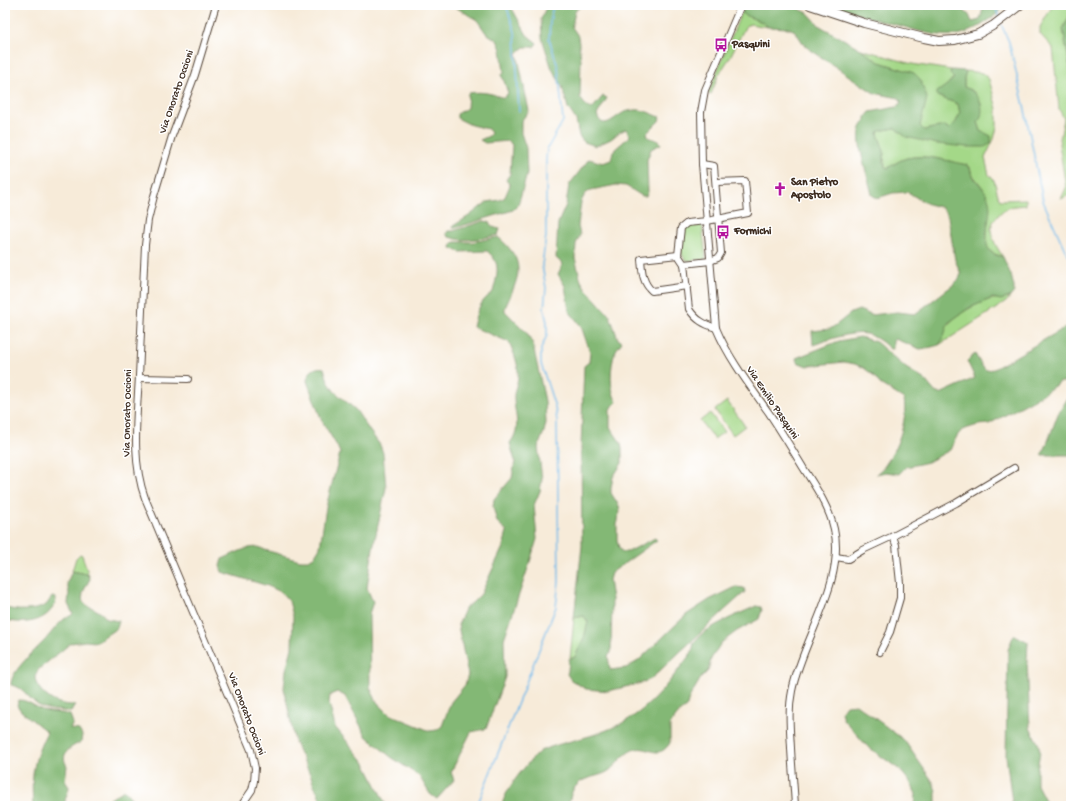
<svg xmlns="http://www.w3.org/2000/svg" width="1076" height="811" font-family="'Gochi Hand',sans-serif">
	<style>
		.green { fill: #a4d888; stroke: #708153 }
		.forest { fill: #83b874; stroke: #5f7149 }
		.lines { fill: none; stroke-linecap: round; stroke-linejoin: round }
		.stream { stroke: #72baea; stroke-width: 1.5 }
		.street-casing { stroke: #57473a; stroke-width: 8 }
		.secondary-casing { stroke: #57473a; stroke-width: 10 }
		.street { stroke: #fff; stroke-width: 6 }
		.secondary { stroke: #fff; stroke-width: 8 }
		.labels { text-anchor: middle; dominant-baseline: central; stroke-width: 3; stroke-linejoin: round; paint-order: stroke }
		.poi-label { font-size: 11px; font-weight: bold; fill: #3b2a1e; stroke: #fff; text-anchor: start }
		.street-label { font-size: 11px; fill: #3b2a1e; stroke: #fff }
	</style>
	<rect width="100%" height="100%" fill="#fff"/>
	<filter id="ink" filterUnits="userSpaceOnUse"><feTurbulence type="fractalNoise" baseFrequency=".025" numOctaves="2"/><feDisplacementMap in="SourceGraphic" scale="8" xChannelSelector="R" yChannelSelector="G"/><feConvolveMatrix kernelMatrix="1 2 1 2 8 2 1 2 1" color-interpolation-filters="sRGB"/></filter>
	<filter id="wash" filterUnits="userSpaceOnUse"><feTurbulence type="fractalNoise" baseFrequency=".012" numOctaves="4" result="noise"/><feDisplacementMap in="SourceGraphic" scale="16" xChannelSelector="R" yChannelSelector="G"/><feGaussianBlur stdDeviation="0.9" result="paint"/><feColorMatrix in="noise" values="0 0 0 0 0 0 0 0 0 0 0 0 0 0 0 0 0 1.4 0 .05"/><feComposite in="paint" operator="in"/></filter>
	<g filter="url(#wash)">
		<rect width="100%" height="100%" fill="#f7ebd9"/>
		<g class="green">
			<path d="M1053 5H1071V13L1063 29 1071 74V194L1061 199 1066 188 1059 144 1064 119 1059 109 1053 48 1040 34V27Z"/>
			<path d="M742 11 745 15 762 22 768 27 750 24 745 27 730 57 718 76 711 94 708 93Z"/>
			<path d="M861 49 912 64 951 70 950 74 954 77 937 96 958 104 960 113 956 122 949 129 945 126 924 130 920 127 914 73 879 62Z"/>
			<path d="M966 71 982 73 989 79 997 109V127L994 139 985 158 989 175 994 180 999 199 1002 200 1026 199V205C1012 206 1005 206 996 218 993 221 991 226 991 230 992 240 998 249 1003 257L992 253 987 247V232L983 188 972 174 970 167 967 165C948 161 926 154 907 158 900 160 894 164 888 168L885 167 884 151 878 134 879 131 895 128 906 137 913 138 981 131 978 122 974 92 964 87V78Z"/>
			<path d="M702 223 706 259 686 261 681 253 683 231C687 224 695 224 702 223Z"/>
			<path d="M1010 297 1006 302 939 345C943 338 944 331 948 325 953 316 984 299 994 299 1002 298 1001 300 1010 297Z"/>
			<path d="M727 401 745 426 733 435 715 410Z"/>
			<path d="M710 413 724 432 714 439 700 421Z"/>
			<path d="M80 554 82 555 90 579 87 574 72 571 76 558Z"/>
			<path d="M584 616 588 622 584 638 575 657 570 659 574 618Z"/>
		</g>
		<g class="forest">
			<path d="M452 5H510L527 35 537 43 534 47H524L517 53 529 111 521 121V133L526 148 527 174 518 205 513 210 455 228H453V226L469 216 487 202 500 200 505 197 510 185 506 180 510 174 512 145 509 141 485 143 480 140 489 136 491 133 488 129 471 125 457 118V114L467 108 468 93C476 92 484 92 492 94 497 95 500 98 505 97L508 93 503 78 501 76 504 72 501 49 497 40 486 33 477 20Z"/>
			<path d="M547 5H582L575 11 572 27 578 36 581 60 580 98 587 107 592 109 603 96 607 98 597 115C603 133 616 115 625 112 628 111 632 110 635 110 643 109 652 114 660 117L659 121 647 133 648 137 659 141 661 144 651 149 647 160 648 192 646 196H642L626 186 616 185 591 190 585 194 581 202 578 226 580 235 576 244 575 258 581 281 586 289 610 316 618 339 622 342C619 346 616 349 615 353 610 366 609 390 617 402L610 409V427L621 443 622 449V463L613 477 611 488V493L619 506 620 512 617 519V540L619 548 622 552H628L655 538 657 540 611 573 609 580 612 599 611 653 608 656 610 670 626 668 638 661 686 615 709 600 736 587 744 588 745 592 725 610 651 679 642 683 608 691 586 689 571 680 567 674 568 671 569 659 575 657 584 638 588 622 584 616 574 618 582 546 581 447 584 366 589 362 590 352 581 326 569 311 565 286 558 274 563 264 556 258 558 223 566 205 569 185 589 159 603 163 611 160 613 151 630 136 626 129 620 132 611 139 596 146 584 142 579 136 576 120 568 108 562 86 552 69 542 38 541 19Z"/>
			<path d="M834 5H961L962 9 969 15 972 22 980 20 984 5H1004V7C993 19 971 34 955 35 936 37 919 31 901 26 877 20 857 15 834 5Z"/>
			<path d="M749 6 795 7 808 13 820 26 861 49 879 62 914 73 920 79 927 98 920 126 924 130 945 126 949 129 956 122 960 113 958 104 937 96V92L947 85 954 78 950 74 951 70 966 71 964 78V87C967 88 971 90 973 92 982 99 985 113 978 122L981 131 991 136V143L985 147H967L937 144 906 137 895 128 879 131 878 134 884 151V162L885 167 888 168C894 164 900 160 907 158 926 154 948 161 967 165 971 168 970 171 972 175 978 184 987 190 989 201 993 215 980 242 991 252 994 255 999 256 1003 257L1011 275 1014 287V292L1010 297 1001 300 993 298 969 308 948 323 943 339 939 345 928 348 920 349 895 339 893 341V349H890C884 343 875 336 866 334 851 331 828 340 813 345L812 331 830 329 836 325 851 313 859 310 871 315 897 312 915 314 953 285 959 279 961 274 955 260 948 217 944 210 940 207 928 204 907 192 893 193 877 198 872 195C869 179 855 142 861 128 862 125 865 122 866 120V117L870 112 897 107 901 102 899 98 874 93 805 46 795 31 789 28 768 27 762 22 744 15 742 11Z"/>
			<path d="M1071 13V74L1063 29Z"/>
			<path d="M484 221 489 222C492 227 494 228 500 229L498 235C482 238 465 243 449 237L446 234 448 231H453Z"/>
			<path d="M498 237C528 263 519 276 505 308V311L526 332 532 341 545 401 546 423 544 432 538 447 542 479 540 491 534 505 537 539 529 565 504 639 505 677 486 729 471 732 451 772 454 780 437 799 430 794 419 776 391 757 366 736 345 696 337 692 330 695 329 703 335 727 365 763 385 803V806H324L313 783 311 776 295 743 284 688 286 670 292 648 293 616 289 601 281 592 268 586 222 572 220 566 222 559C235 554 252 542 265 550L300 560H308L314 557 320 547 326 507 340 453 337 446 322 421 307 381C308 372 314 366 324 368L328 381 334 391 356 410 369 430 380 445 383 453 386 488 373 548 367 588 373 602 369 614 370 688 377 702 389 714 430 731 437 730 442 726 451 702 465 685 468 675 458 625 466 607 472 603 481 594 503 547 507 531 497 522 493 507 494 499 512 478 515 461 510 443C523 426 513 412 514 395 514 389 518 383 518 377 519 365 514 353 509 342L473 327C477 310 479 303 493 292 497 275 502 263 487 251L460 252 451 248 452 243 455 242H473Z"/>
			<path d="M1068 326H1071V455H1041L1045 449 1058 414 1069 396V385L1064 382H1060L1040 396 989 424 978 425 962 430 957 436 950 450 928 462 906 467 899 474 886 472 876 474C878 472 881 470 883 468 897 450 908 421 904 399L880 384 873 375 864 368 855 364 844 362 807 366 797 362 796 358 839 341 860 337 876 342 906 368 925 380 935 392 940 394 975 378 967 361 975 354 982 366 986 370 994 369Z"/>
			<path d="M72 571 87 574 90 579C70 612 94 601 107 619L119 621 117 628 96 642 85 641 71 643 39 669C37 672 35 675 35 678 36 688 47 698 56 702 61 704 68 705 75 705L71 712C62 710 50 711 42 707 29 702 26 687 11 685 10 671 37 649 46 639 51 633 57 625 63 620 66 617 68 618 73 614L68 604 69 593 67 583Z"/>
			<path d="M52 597 56 598C56 603 55 605 52 609 41 624 21 624 5 620V607C13 612 38 611 46 605 48 603 50 599 52 597Z"/>
			<path d="M756 606 761 607 762 610 759 619 737 631 721 643 711 659 708 671 701 678 689 698 687 706 677 715 670 725V743C658 761 650 746 636 749 625 751 618 764 610 770 600 778 585 775 576 786 571 791 570 799 568 806H502C504 790 528 762 540 751 561 742 585 739 607 730 648 714 666 686 692 652 693 649 693 646 694 643 700 629 742 613 756 606Z"/>
			<path d="M1015 635 1028 642 1027 660 1030 728 1038 743 1040 751 1037 770V785L1048 806H1006L1012 802 1006 756 1008 650 1012 639Z"/>
			<path d="M19 700C29 700 36 708 45 711 54 713 62 712 70 715L73 723 70 729 79 730 82 735 81 742C71 747 59 753 67 766L65 781 69 787C68 794 64 799 65 806H33C31 776 33 759 47 732L21 711 17 705Z"/>
			<path d="M856 704 904 740 933 782 936 791V806H915L916 794 910 782 900 770 867 746 843 719 841 712 846 705Z"/>
			<path d="M124 790 133 800 121 806H99Z"/>
		</g>
		<g class="lines">
			<g class="stream">
				<path d="M506 5 515 32 519 111"/>
				<path d="M995 5 999 18"/>
				<path d="M1001 24 1009 42 1025 110 1043 201 1065 250 1071 259"/>
				<path d="M477 806 556 607 559 581 557 421 555 407 541 364V349L547 335V322L544 309 546 288 542 265 546 236V160L547 149 563 121 558 67 549 39 550 22 553 5"/>
			</g>
		</g>
	</g>
	<g filter="url(#ink)">
		<g class="lines">
			<g class="street-casing">
				<g id="street">
					<path d="M216 5 195 75 172 136 154 196 148 220 145 245C143 289 141 333 139 376 137 416 131 460 145 498L251 750 255 768 254 781 252 790 241 806"/>
					<path d="M741 5 705 90 701 112 702 164 716 328C729 359 750 386 769 413 781 431 793 451 804 469 816 488 829 507 834 529 846 582 802 640 792 691 788 710 790 729 791 748 792 768 794 787 795 806"/>
					<path d="M702 164 714 166 721 253 718 258 710 261 684 264 689 309C696 320 704 324 716 328"/>
					<path d="M678 255 641 259C642 270 642 282 652 291L687 286"/>
					<path d="M684 264 678 255 681 228 687 223 707 221 748 213 745 181 716 182"/>
					<path d="M139 378 188 379"/>
					<path d="M836 557 848 559 863 550 893 536 956 503 1014 468"/>
					<path d="M880 652 890 632 900 598V583L896 545 893 536"/>
				</g>
			</g>
			<g class="secondary-casing">
				<path id="secondary" d="M810 5 864 23 924 38 939 41 955 40 978 34 994 25 1020 5"/>
			</g>
			<use href="#street" class="street"/>
			<use href="#secondary" class="secondary"/>
		</g>
	</g>
	<defs>
		<g id="bus-bare" transform="scale(1.08)"><path d="M-5-6H5V4H4V6H2V4H-2V6H-4V4H-5ZM-3.5-4V0h7V-4ZM-3.5 1.2v1.5H-2V1.2ZM2 1.2v1.5H3.5V1.2Z" fill="#b5179e" stroke="#fff" stroke-width="2.5" paint-order="stroke"/></g>
		<g id="church-bare" transform="scale(1.08)"><path d="M-1.2-6h2.4v3.5h3.3v2.4h-3.3V6h-2.4V-.1h-3.3v-2.4h3.3Z" fill="#b5179e" stroke="#fff" stroke-width="2.5" paint-order="stroke"/></g>
	</defs>
	<g fill-rule="evenodd">
		<use href="#bus-bare" x="721" y="45"/>
		<use href="#church-bare" x="780" y="189"/>
		<use href="#bus-bare" x="723" y="232"/>
	</g>
	<g class="labels">
		<g class="poi-label">
			<text x="732" y="45">Pasquini</text>
			<text x="791" y="183">San Pietro<tspan x="791" dy="13">Apostolo</tspan></text>
			<text x="734" y="232">Formichi</text>
		</g>
		<g class="street-label">
			<text transform="translate(177 92) rotate(-71)">Via Onorato Occioni</text>
			<text transform="translate(772 403) rotate(56)">Via Emilio Pasquini</text>
			<text transform="translate(128 413) rotate(-89)">Via Onorato Occioni</text>
			<text transform="translate(246 714) rotate(69)">Via Onorato Occioni</text>
		</g>
	</g>
	<rect width="1076" height="811" fill="none" stroke="#fff" stroke-width="20"/>
</svg>
